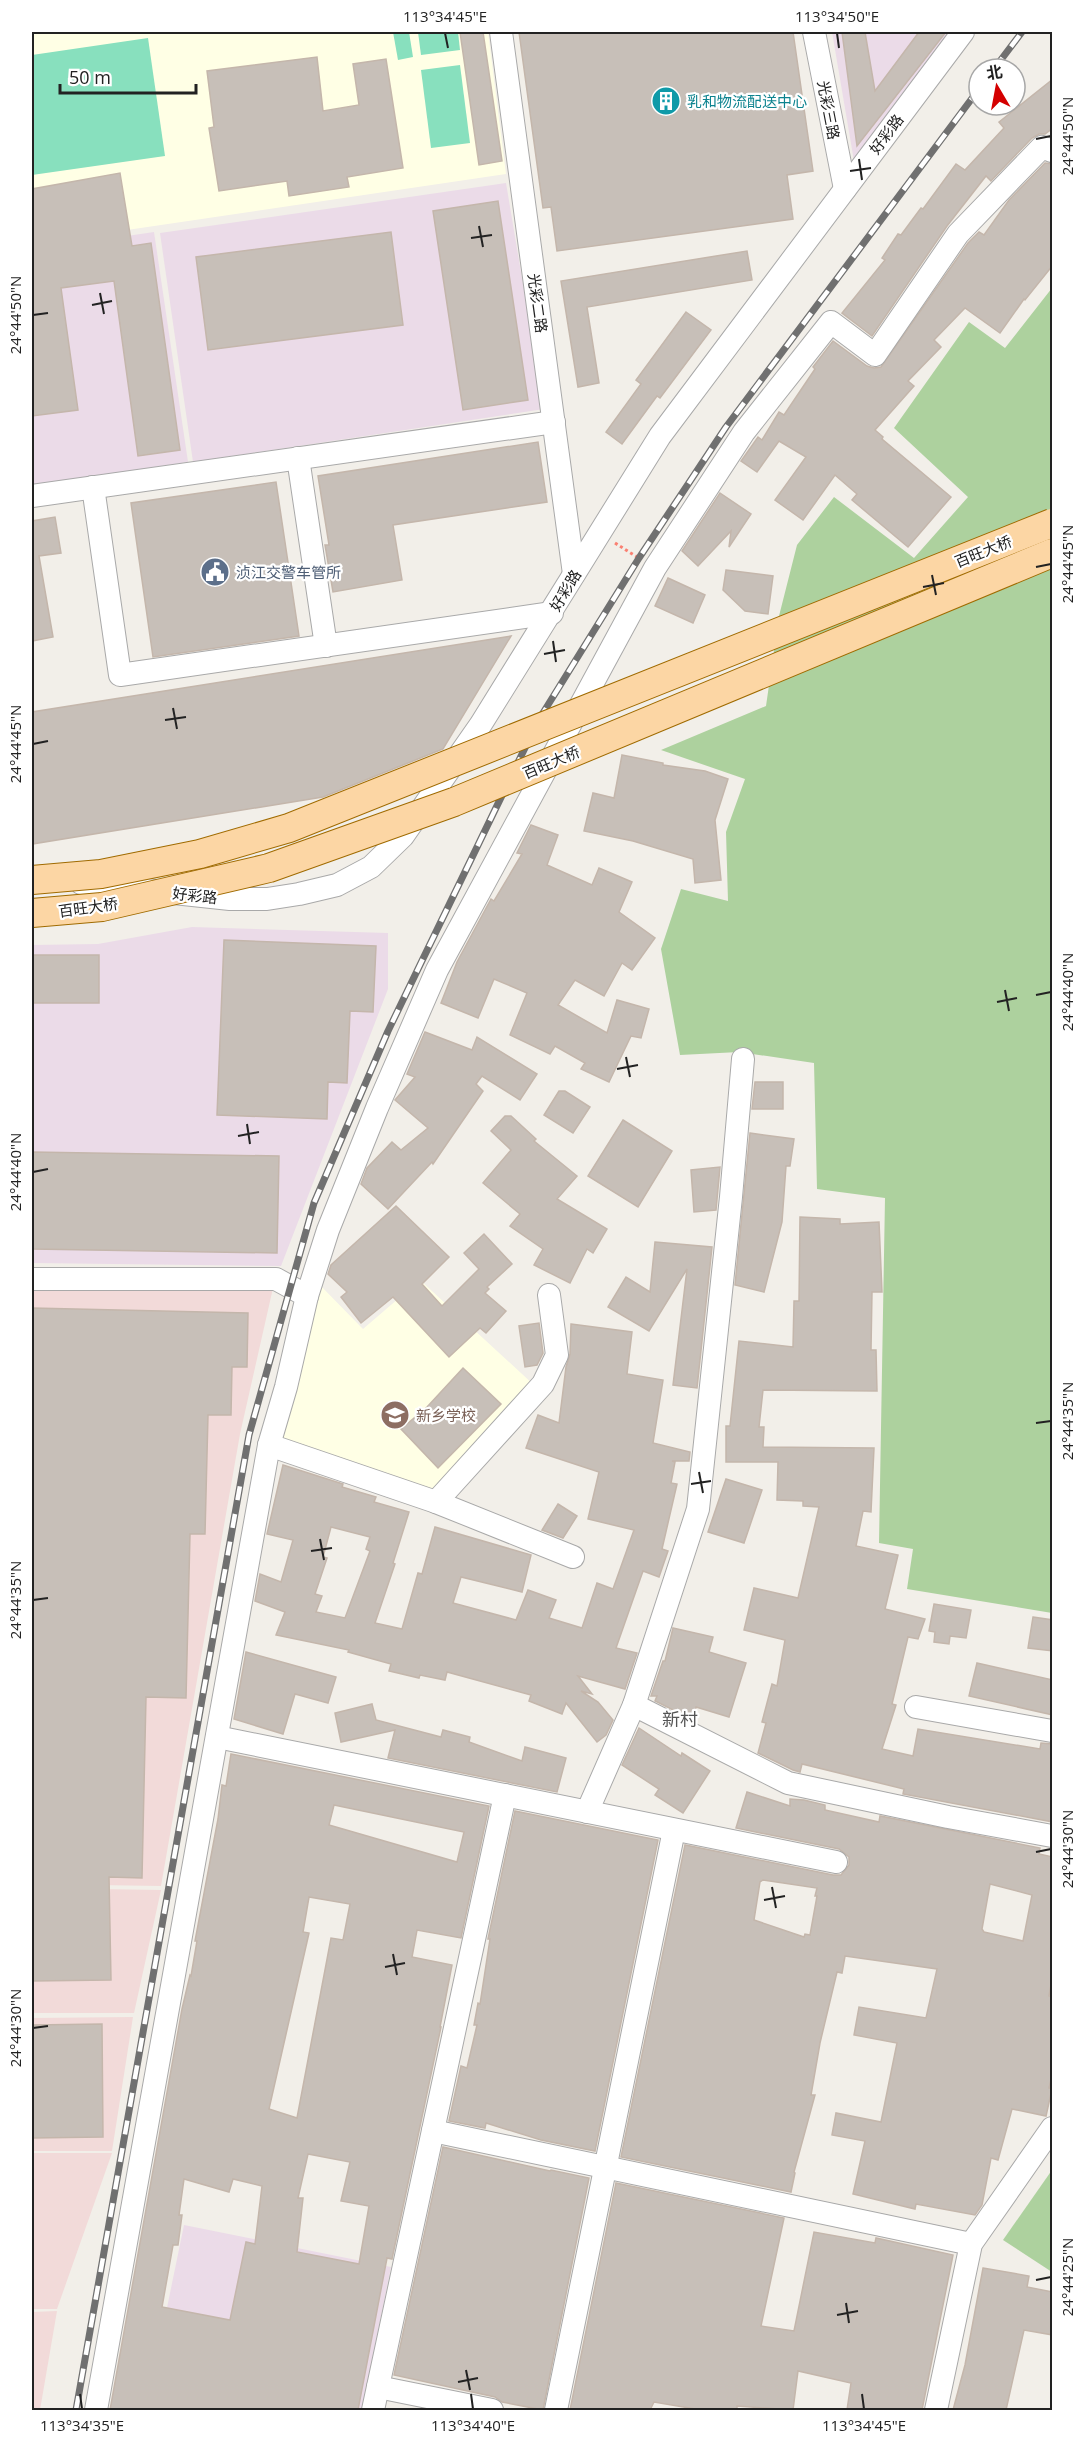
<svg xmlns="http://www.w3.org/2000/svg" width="1084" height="2442" font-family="'Open Sans','Noto Sans SC',sans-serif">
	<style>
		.commercial { fill: #f2dad9 }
		.industrial { fill: #ebdbe8 }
		.education { fill: #ffffe5 }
		.forest { fill: #add19e }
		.pitch { fill: #88e0be }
		.building { fill: #c7bfb8; stroke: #c4b6ab; stroke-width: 1.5; fill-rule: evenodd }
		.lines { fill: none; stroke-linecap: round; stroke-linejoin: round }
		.minor-casing { stroke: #a9a9a9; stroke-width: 24 }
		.path { stroke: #fa8072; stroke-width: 3; stroke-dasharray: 3 3; stroke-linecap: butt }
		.minor { stroke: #fff; stroke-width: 22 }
		.rail-casing { stroke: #707070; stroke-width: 7 }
		.rail { stroke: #fff; stroke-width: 4.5; stroke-dasharray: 14; stroke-linecap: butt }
		.major-bridge-casing { stroke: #a06b00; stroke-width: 30; stroke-linecap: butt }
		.major-bridge { stroke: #fcd6a4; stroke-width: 28 }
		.ticks { fill: none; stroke: #222; stroke-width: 2 }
		.labels { text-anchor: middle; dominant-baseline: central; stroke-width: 4.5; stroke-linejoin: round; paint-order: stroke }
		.culture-label { font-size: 15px; fill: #0d838f; stroke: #fff; text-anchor: start }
		.street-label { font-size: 15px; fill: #222; stroke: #fff }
		.service-label { font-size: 15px; fill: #4e5e75; stroke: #fff; text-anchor: start }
		.education-label { font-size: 15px; fill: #785e54; stroke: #fff; text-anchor: start }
		.quarter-label { font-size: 18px; fill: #555; stroke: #fff }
		.neatline { fill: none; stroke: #222; stroke-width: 2 }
		.ticks-label { font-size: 15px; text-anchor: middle; fill: #222 }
	</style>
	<rect width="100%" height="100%" fill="#f2efe9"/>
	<g class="commercial">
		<path d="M32 1288H273L240 1434 161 1886 32 1884Z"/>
		<path d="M32 1888 161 1890 134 2013H32Z"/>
		<path d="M133 2017 112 2151H32V2018Z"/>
		<path d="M32 2153H112L57 2309H32Z"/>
		<path d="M57 2311 40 2410H32V2312Z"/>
	</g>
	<g class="industrial">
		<path d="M832 32H955L855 167Z"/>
		<path d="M506 183 544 409 193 462 160 233Z"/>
		<path d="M154 232 188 462 32 486V250Z"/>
		<path d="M192 927 388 933V989L281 1266 32 1263V945L98 944Z"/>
		<path d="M184 2225 391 2267 362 2410H349L154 2371Z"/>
	</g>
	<g class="education">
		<path d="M32 32H488L506 174 32 244Z"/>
		<path d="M420 1280 535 1386 434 1498 273 1443 316 1281 363 1329Z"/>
	</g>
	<g class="forest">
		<path d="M1052 288V1613L907 1589 913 1549 879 1543 885 1198 817 1189 814 1063 739 1052 680 1055 661 949 681 889 728 901 726 832 745 779 661 750 766 706 779 616 797 545 834 497 914 558 968 497 894 428 969 322 1005 348Z"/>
		<path d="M1052 2170V2272L1003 2240Z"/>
	</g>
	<g class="pitch">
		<path d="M393 32H409L413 57 398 60Z"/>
		<path d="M418 32H458L460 50 421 55Z"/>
		<path d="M148 38 165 156 32 175V55Z"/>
		<path d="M460 65 470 143 431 148 421 70Z"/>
	</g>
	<g class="building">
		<path d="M460 32H483L502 161 479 165Z"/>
		<path d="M519 32H793L813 171 787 175 793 219 557 251 551 207 543 208Z"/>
		<path d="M842 32H865L875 91 919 32H946L857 146Z"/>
		<path d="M317 57 323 111 359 105 353 64 386 59 403 168 347 177 349 187 289 196 287 181 219 191 209 128 214 127 207 71Z"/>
		<path d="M1053 79V128L1045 134H1039L1032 138 991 181 986 176 947 226 872 336 842 313 885 260 882 258 898 234 901 235 921 208 923 209 956 164 965 170 1004 128 999 122Z"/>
		<path d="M1045 163 1053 164V265L1025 300 1024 299 1000 333 965 308 934 340 941 347 908 381 914 386 875 430 883 437 882 439 951 497 908 547 852 500 857 494 835 475 803 520 775 500 806 457 779 441 757 472 741 461 758 437 762 440 779 412 784 415 815 369 813 367 833 341 867 366 874 368 881 367 968 243 979 232 984 235 1009 200Z"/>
		<path d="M120 173 132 246 151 243 180 450 138 456 114 281 61 288 78 410 32 416V189Z"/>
		<path d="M498 201 528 400 463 410 433 211Z"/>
		<path d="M391 232 403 325 208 350 196 257Z"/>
		<path d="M747 251 752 280 587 307 599 383 578 387 561 281Z"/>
		<path d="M686 312 711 330 660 398 657 396 622 444 606 432 641 384 636 380Z"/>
		<path d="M538 442 547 502 393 525 402 580 333 592 325 545H329L318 476Z"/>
		<path d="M276 482 299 636 153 657 131 503Z"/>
		<path d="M720 493 751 514 729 547 731 531 698 566 682 551Z"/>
		<path d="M55 517 61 553 39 556 53 637 32 641V521Z"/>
		<path d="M726 570 773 576 768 614 745 611 723 590Z"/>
		<path d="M668 578 705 595 693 623 655 606Z"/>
		<path d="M511 636 443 749 323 797 32 844V712Z"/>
		<path d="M622 755 663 763V765L705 771 728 779 715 820 721 880 695 883 693 859 633 841 584 831 593 793 614 798Z"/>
		<path d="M531 825 558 835 547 865 592 885 599 868 632 882 619 912 655 938 632 970 622 963 604 996 575 980 558 1005 607 1033 617 1000 649 1009 641 1038 631 1036 609 1082 581 1069 585 1063 555 1046 550 1054 510 1035 527 993 494 979 478 1018 441 1003 457 962 491 899 494 901 522 854 517 853Z"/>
		<path d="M224 940 376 946 373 1012 350 1011 347 1083 328 1082 327 1119 217 1115Z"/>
		<rect x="32" y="955" width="67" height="48"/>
		<path d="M425 1032 472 1050 477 1037 537 1074 520 1100 482 1076 476 1084 483 1091 433 1164 432 1162 388 1209 361 1184 367 1168 392 1142 401 1150 428 1128 395 1100 415 1077 407 1074Z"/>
		<path d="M755 1082H783V1109H752Z"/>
		<path d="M559 1091H565L590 1107 573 1133 544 1115Z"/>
		<path d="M505 1116H511L536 1139 534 1141 577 1176 557 1199 607 1229 593 1253 587 1249 570 1283 534 1265 543 1249 510 1226 520 1214 483 1183 511 1150 491 1131Z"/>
		<path d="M623 1120 672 1151 638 1207 588 1176Z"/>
		<path d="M750 1133 794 1139 790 1166H786L782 1222 764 1292 735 1285Z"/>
		<path d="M32 1152 279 1156 277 1253 32 1249Z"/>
		<path d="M720 1167 716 1210 694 1212 691 1170Z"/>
		<path d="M396 1206 449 1257 422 1284 442 1306 479 1269 464 1253 484 1234 512 1264 487 1287 489 1289 485 1293 506 1311 486 1333 480 1328 449 1357 393 1297 361 1323 341 1297 347 1292 328 1274 331 1265Z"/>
		<path d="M800 1217 840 1219V1224L879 1222 882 1292H872L871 1350H876L877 1391 763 1390 759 1427H764L763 1447 874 1448 871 1512 863 1511 856 1546 898 1555 885 1609 925 1619 918 1639 908 1637 892 1704 896 1705 882 1749 913 1756 918 1729 1040 1749 1041 1743 1053 1744V1822L903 1794 904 1789 802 1764 800 1772 793 1770 758 1753 766 1723 762 1722 772 1684 777 1686 785 1640 744 1630 754 1588 798 1598 819 1507 803 1506V1501L777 1500 778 1462H726V1426H730L739 1341 793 1347 794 1301H799Z"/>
		<path d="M655 1242 712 1247 697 1388 673 1385 687 1269 649 1331 608 1307 626 1277 650 1292Z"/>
		<path d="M32 1308 248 1313 247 1367H232L231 1415H208L205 1534H190L186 1698 146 1697 142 1878 109 1877 111 1980 32 1981Z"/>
		<path d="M539 1323 543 1353 537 1365 525 1367 519 1326Z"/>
		<path d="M571 1324 632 1332 627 1374 663 1380 653 1443 690 1452 689 1461H672L675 1462 671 1483 677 1484 662 1549 668 1551 659 1577 643 1571 616 1648 637 1653 625 1689 578 1676 592 1694 581 1691 598 1702 613 1720 606 1735 597 1742 566 1703 562 1714 529 1701 531 1695 447 1672 445 1680 420 1675 419 1678 389 1671 391 1664 348 1652 349 1650 276 1635 285 1612 255 1601 260 1574 281 1582 293 1540 267 1534 283 1465 343 1484 342 1487 376 1497 374 1502 409 1512 393 1563 395 1564 375 1623 402 1629 418 1573 422 1574 435 1527 531 1555 522 1592 461 1577 453 1603 516 1620 528 1590 556 1600 549 1618 582 1628 597 1583 613 1589 634 1530 588 1519 599 1472 526 1448 538 1415 559 1423 566 1367 570 1354ZM331 1527 370 1537 366 1549 370 1551 345 1618 316 1612 322 1596 315 1594 327 1558 323 1557Z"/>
		<path d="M463 1368 501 1404 438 1468 401 1429 427 1407Z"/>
		<path d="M726 1479 762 1490 744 1543 708 1532Z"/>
		<path d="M558 1504 577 1516 563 1538 542 1530Z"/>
		<path d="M934 1604 971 1610 966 1638 950 1636 949 1644 934 1642 935 1632 929 1631Z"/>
		<path d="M1033 1617 1053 1620V1651L1028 1648Z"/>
		<path d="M673 1628 713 1637 709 1652 746 1663 729 1717 696 1707 693 1720 655 1701 657 1696H651L663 1661H665Z"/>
		<path d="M246 1652 336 1677 328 1703 295 1694 283 1734 234 1719Z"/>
		<path d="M977 1663 1053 1680V1715L969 1696Z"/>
		<path d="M372 1704 376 1720 441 1737 443 1730 470 1737 469 1742 522 1761 525 1747 566 1758 557 1792 388 1758 395 1730 341 1742 335 1713Z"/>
		<path d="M639 1728 681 1756 682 1753 710 1771 683 1813 655 1795 659 1789 622 1765Z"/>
		<path d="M231 1754 489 1806 461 1938 417 1930 412 1957 452 1965 440 2027H441L392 2259 387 2258 358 2410H110L182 2009 190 1975 191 1976 197 1941H195L218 1819 222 1785 226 1786ZM334 1805 464 1832 457 1862 329 1825ZM309 1897 350 1904 343 1940 331 1938 297 2118 269 2109 309 1933 303 1932ZM308 2154 350 2162 341 2201 369 2206 359 2264 297 2252 303 2198H298ZM184 2179 229 2192 233 2179 262 2186 255 2244 246 2242 230 2320 162 2307 173 2245H178L182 2215H179Z"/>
		<path d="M747 1792 790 1806V1799L804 1800 825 1805V1810L879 1822 880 1816 1040 1848 1039 1854 1053 1857V1973L1049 1996 1053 1997V2071L1049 2088 1052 2089 1046 2116 1012 2109 998 2160 991 2158 982 2205 975 2215 916 2204 915 2209 853 2194 865 2141 832 2135 836 2113 881 2122 897 2043 854 2035 859 2007 926 2018 937 1969 845 1956 842 1973 837 1972 820 2043 811 2095H815L794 2172 795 2173 791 2192 621 2157 685 1845 833 1875H841L849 1865V1857L839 1849 736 1828ZM763 1880 817 1888 815 1896H817L810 1935 805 1934 804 1937 754 1920 760 1882ZM990 1884 1032 1895 1023 1941 984 1932 982 1929Z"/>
		<path d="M515 1811 658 1840 595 2151 541 2140 486 2123 485 2128 449 2121 461 2066 467 2068 477 2025H474L478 2003 480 2004 490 1939H488Z"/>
		<path d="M102 2024 103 2137 32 2138V2025Z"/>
		<path d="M443 2147 550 2171 551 2170 589 2178 543 2410 502 2402 495 2397 394 2375Z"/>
		<path d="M616 2183 784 2218 761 2326 794 2331 814 2232 875 2243 876 2238 953 2255 922 2410H847L851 2383 798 2371 793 2410 737 2406V2410H701L654 2402 650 2410H570Z"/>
		<path d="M983 2268 1029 2276 1027 2287 1053 2292V2335L1024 2330 1006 2410H953L965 2365Z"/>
	</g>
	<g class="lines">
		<g class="minor-casing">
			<g id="minor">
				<path d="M501 32 574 574"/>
				<path d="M814 32 845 189"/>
				<path d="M298 458 326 646"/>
				<path d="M93 487 120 675 552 613"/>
				<path d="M32 496 554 422"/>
				<path d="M81 883 230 899H267L299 894 337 885 371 867 403 836 481 724 660 436 963 32"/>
				<path d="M32 1279H276L307 1296 286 1387 269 1445 96 2410"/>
				<path d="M307 1296 328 1230 377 1108 437 970 655 568 744 432 831 322 875 355 958 234 1042 147 1052 151"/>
				<path d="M269 1445 436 1502 543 1384 557 1355 549 1295"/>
				<path d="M436 1502 573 1557"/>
				<path d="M634 1705 788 1783 948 1817 1052 1836"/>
				<path d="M916 1707 1052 1731"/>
				<path d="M217 1737 836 1862"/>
				<path d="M587 1812 634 1705 698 1509 731 1197 743 1059"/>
				<path d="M433 2131 971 2244"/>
				<path d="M378 2387 492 2410"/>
				<path d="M373 2410 505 1795"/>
				<path d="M556 2410 674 1830"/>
				<path d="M936 2410 971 2244 1052 2128"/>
			</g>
		</g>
		<path class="path" d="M615 543 637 557"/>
		<use href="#minor" class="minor"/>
		<g class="rail-casing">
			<g id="rail">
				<path d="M994 69 1022 32"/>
				<path d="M76 2410 249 1435 314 1203 388 1031 538 721 639 558 726 427 979 89"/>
			</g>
		</g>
		<use href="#rail" class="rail"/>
		<g class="major-bridge-casing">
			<g id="major-bridge">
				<path d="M32 880 101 874 200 854 289 828 1052 523"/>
				<path d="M32 913 102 907 269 868 454 802 1052 553"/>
			</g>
		</g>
		<use href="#major-bridge" class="major-bridge"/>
	</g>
	<path class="ticks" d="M445 33 448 48M837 33 839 48M1036 139 1051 136M859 159 862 180M850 171 871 168M479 226 483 247M471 238 492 235M100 293 104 314M92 305 112 301M33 315 48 313M1036 567 1051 564M932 575 936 595M923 587 944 583M553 641 556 662M544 654 565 650M173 708 177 729M165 720 186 717M33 744 48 741M1005 990 1009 1011M1036 995 1051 992M997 1002 1017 998M626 1057 630 1077M617 1069 638 1065M247 1124 250 1144M238 1136 259 1132M33 1172 48 1169M1036 1423 1051 1421M699 1472 703 1493M691 1484 711 1481M320 1539 324 1560M311 1551 332 1548M33 1600 48 1598M1036 1852 1051 1849M772 1887 776 1908M764 1900 785 1896M393 1954 397 1975M385 1967 405 1963M33 2028 48 2026M1036 2280 1051 2277M846 2303 849 2323M837 2315 858 2311M466 2370 470 2390M458 2382 478 2378M80 2394 82 2409M471 2394 473 2409M862 2394 864 2409"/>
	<defs>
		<g id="building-disc" transform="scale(1.5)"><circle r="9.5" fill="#0f9aa8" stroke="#fff"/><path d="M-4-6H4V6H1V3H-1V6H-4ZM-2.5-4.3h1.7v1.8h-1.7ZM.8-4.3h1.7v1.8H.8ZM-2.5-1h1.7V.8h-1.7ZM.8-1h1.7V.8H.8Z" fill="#fff"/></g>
		<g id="civic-disc" transform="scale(1.5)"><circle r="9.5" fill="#5c6f8a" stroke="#fff"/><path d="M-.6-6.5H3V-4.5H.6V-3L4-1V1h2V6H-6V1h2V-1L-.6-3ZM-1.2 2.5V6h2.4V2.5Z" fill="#fff"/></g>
		<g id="school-disc" transform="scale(1.5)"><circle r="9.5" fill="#8d6e63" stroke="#fff"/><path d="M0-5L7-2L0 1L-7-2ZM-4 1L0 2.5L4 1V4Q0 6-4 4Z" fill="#fff"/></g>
	</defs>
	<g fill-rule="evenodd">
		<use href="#building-disc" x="666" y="101"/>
		<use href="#civic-disc" x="215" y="572"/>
		<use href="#school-disc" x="395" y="1415"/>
	</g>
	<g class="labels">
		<g class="culture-label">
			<text x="687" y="101">乳和物流配送中心</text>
		</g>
		<g class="street-label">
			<text transform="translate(829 110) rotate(79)">光彩三路</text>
			<text transform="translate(886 134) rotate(-53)">好彩路</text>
			<text transform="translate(538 303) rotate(82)">光彩二路</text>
			<text transform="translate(983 551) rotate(-22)">百旺大桥</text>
			<text transform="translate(565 590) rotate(-59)">好彩路</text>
			<text transform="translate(551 762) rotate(-23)">百旺大桥</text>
			<text transform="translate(195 895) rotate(6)">好彩路</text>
			<text transform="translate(88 907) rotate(-8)">百旺大桥</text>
		</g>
		<g class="service-label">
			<text x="236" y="572">浈江交警车管所</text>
		</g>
		<g class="education-label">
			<text x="416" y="1415">新乡学校</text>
		</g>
		<g class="quarter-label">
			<text x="680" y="1719">新村</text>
		</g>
	</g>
	<rect width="1084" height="2442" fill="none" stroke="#ffffff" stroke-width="66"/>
	<g transform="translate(997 87) rotate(350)"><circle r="28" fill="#ffffff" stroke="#a7a7a7" stroke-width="1.5"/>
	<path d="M0-4.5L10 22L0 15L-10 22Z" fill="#d40000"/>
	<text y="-9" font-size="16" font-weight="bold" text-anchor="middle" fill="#222222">北</text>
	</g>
	<path d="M60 84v9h136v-9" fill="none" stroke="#222222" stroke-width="3"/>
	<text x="69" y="84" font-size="18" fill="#222222" stroke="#ffffff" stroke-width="4.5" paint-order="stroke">50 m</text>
	<rect x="33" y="33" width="1018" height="2376" class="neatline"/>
	<g class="ticks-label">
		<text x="445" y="22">113°34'45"E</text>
		<text x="837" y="22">113°34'50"E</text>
		<text transform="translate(1068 136) rotate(-90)" y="5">24°44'50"N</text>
		<text transform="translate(16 315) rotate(-90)" y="5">24°44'50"N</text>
		<text transform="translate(1068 564) rotate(-90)" y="5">24°44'45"N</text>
		<text transform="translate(16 744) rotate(-90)" y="5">24°44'45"N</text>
		<text transform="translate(1068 992) rotate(-90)" y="5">24°44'40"N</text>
		<text transform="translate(16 1172) rotate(-90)" y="5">24°44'40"N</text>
		<text transform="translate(1068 1421) rotate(-90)" y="5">24°44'35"N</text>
		<text transform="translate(16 1600) rotate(-90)" y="5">24°44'35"N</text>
		<text transform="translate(1068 1849) rotate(-90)" y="5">24°44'30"N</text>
		<text transform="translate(16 2028) rotate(-90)" y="5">24°44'30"N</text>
		<text transform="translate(1068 2277) rotate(-90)" y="5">24°44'25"N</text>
		<text x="82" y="2431">113°34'35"E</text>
		<text x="473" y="2431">113°34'40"E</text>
		<text x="864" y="2431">113°34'45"E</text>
	</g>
</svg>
